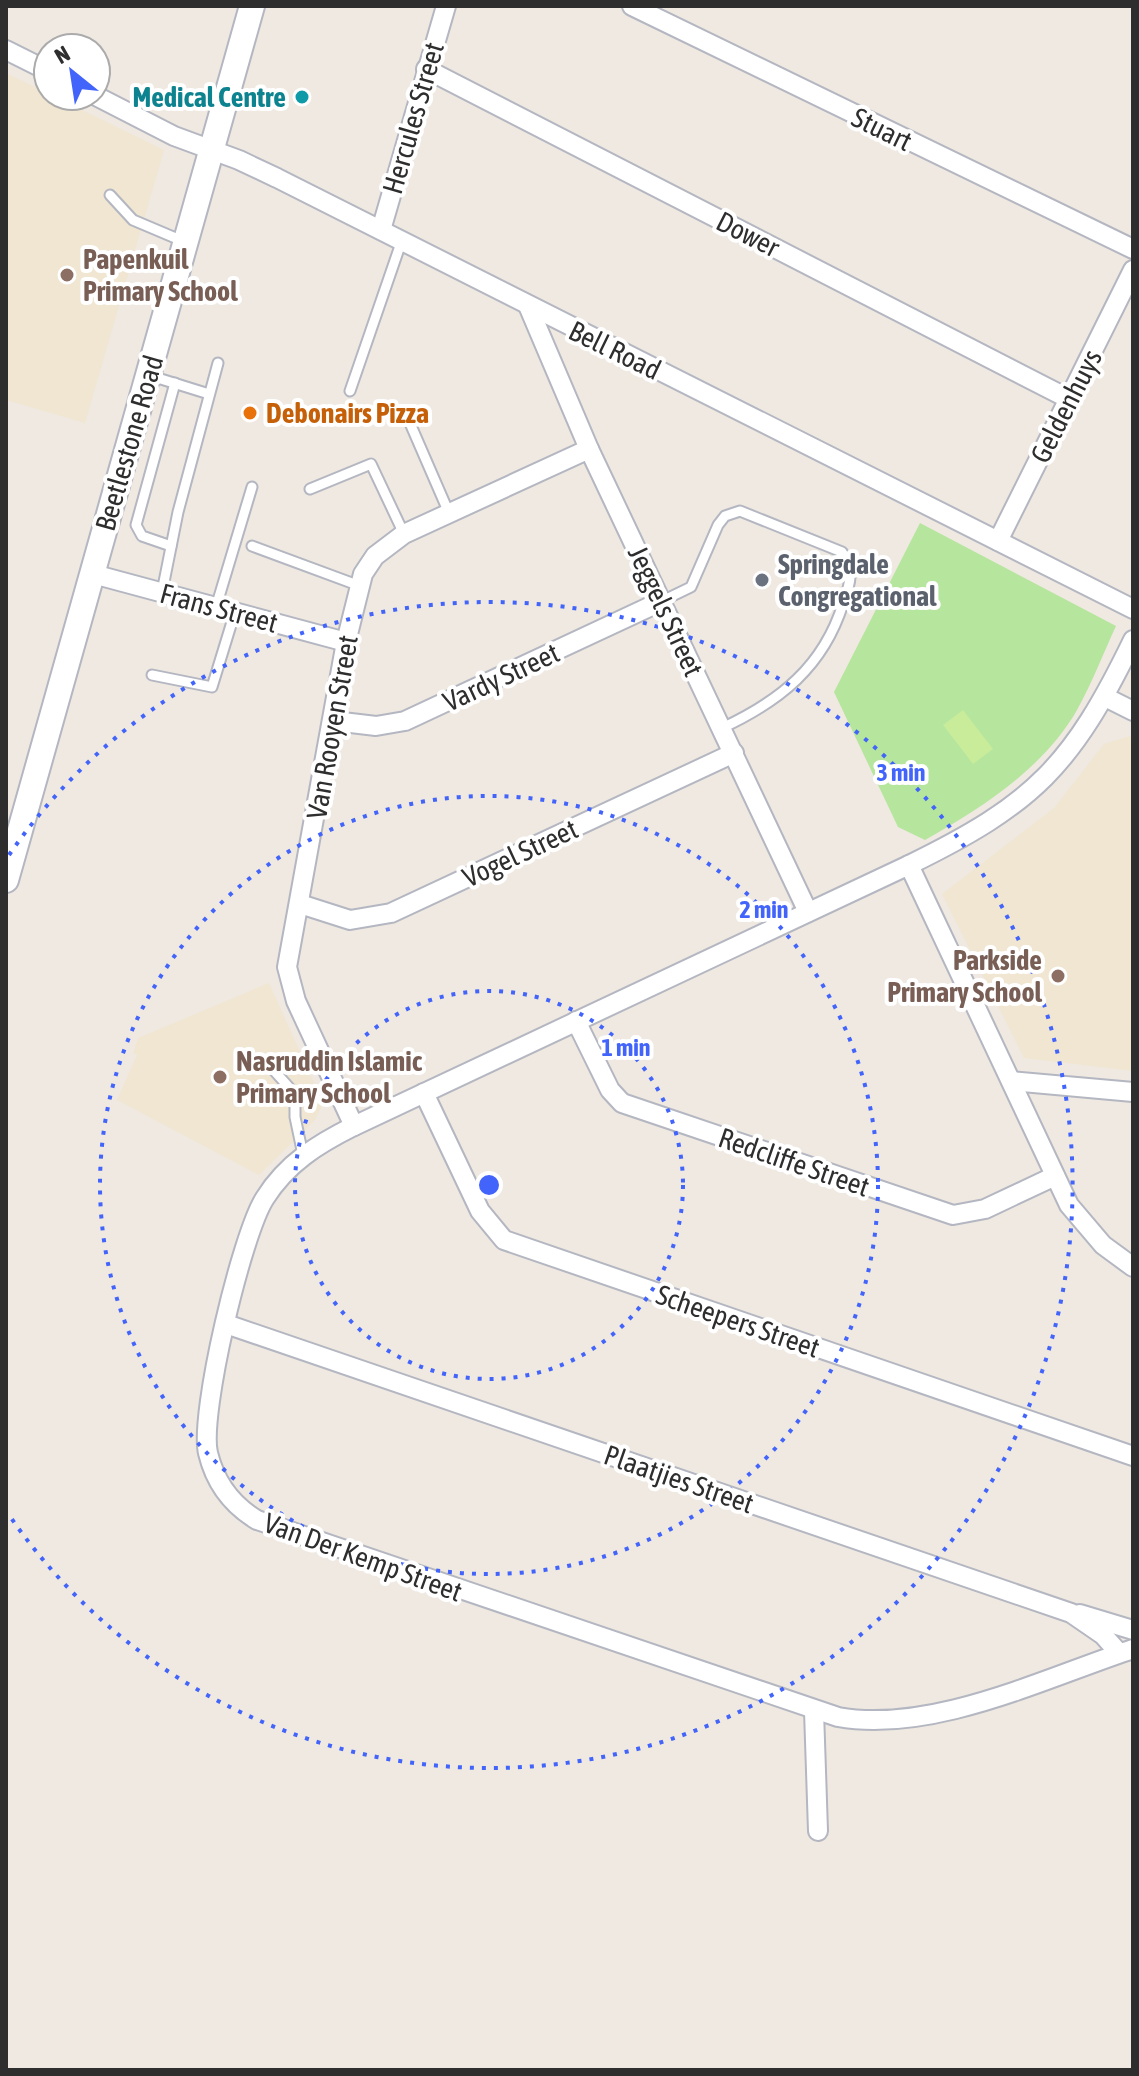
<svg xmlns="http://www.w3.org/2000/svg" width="1139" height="2076" font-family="'Asap Condensed',sans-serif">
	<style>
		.education { fill: #f0e6d1 }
		.green { fill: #b6e59e }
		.pitch { fill: #c9ec9a }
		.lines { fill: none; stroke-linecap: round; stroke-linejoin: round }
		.lane-casing { stroke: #b4b7c1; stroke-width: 13 }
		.street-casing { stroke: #b4b7c1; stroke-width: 22 }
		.secondary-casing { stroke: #b4b7c1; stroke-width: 28 }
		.lane { stroke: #fff; stroke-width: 9 }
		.street { stroke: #fff; stroke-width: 18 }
		.secondary { stroke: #fff; stroke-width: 24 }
		.ring { fill: none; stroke: #4264fb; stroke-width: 4; stroke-dasharray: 4 8 }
		.culture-dot { fill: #0f9aa8; stroke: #fff; stroke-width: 3 }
		.education-dot { fill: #8d6e63; stroke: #fff; stroke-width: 3 }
		.food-dot { fill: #e8710a; stroke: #fff; stroke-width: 3 }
		.worship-dot { fill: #6b7280; stroke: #fff; stroke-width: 3 }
		.labels { text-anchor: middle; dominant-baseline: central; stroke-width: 8; stroke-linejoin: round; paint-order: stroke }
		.culture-label { font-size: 28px; font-weight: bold; fill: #0d838f; stroke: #fff; text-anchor: end }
		.street-label { font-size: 28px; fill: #2e2e2e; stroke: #fff }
		.education-label { font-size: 28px; font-weight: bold; fill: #785e54; stroke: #fff; text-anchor: start }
		.food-label { font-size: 28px; font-weight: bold; fill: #c56008; stroke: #fff; text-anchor: start }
		.worship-label { font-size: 28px; font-weight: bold; fill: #5b616d; stroke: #fff; text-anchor: start }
		.centre { fill: #4264fb; stroke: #fff; stroke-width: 4 }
		.ring-label { font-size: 24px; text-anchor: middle; font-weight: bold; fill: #4264fb; stroke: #fff; stroke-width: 8; stroke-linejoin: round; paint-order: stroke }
	</style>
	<rect width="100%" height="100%" fill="#efe9e1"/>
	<g class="education">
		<path d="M6 73 164 150 85 423 6 400Z"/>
		<path d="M1133 735V1071L1024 1058 942 894 1054 808 1104 744Z"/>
		<path d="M269 983 323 1103 315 1120 259 1175 117 1100 137 1055 133 1053 138 1038Z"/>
	</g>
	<path class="green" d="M920 523 1116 626C1103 654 1092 683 1077 710 1044 768 982 808 925 840L898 827 834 692Z"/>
	<path class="pitch" d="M963 710 993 749 973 764 943 725Z"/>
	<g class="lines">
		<g class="lane-casing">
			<g id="lane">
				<path d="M110 195 133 220 185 242"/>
				<path d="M148 375 209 394"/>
				<path d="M350 391 402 240"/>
				<path d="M406 414 449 513"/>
				<path d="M310 489 371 464 404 534"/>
				<path d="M171 546 142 536 136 525 175 383"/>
				<path d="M252 546 360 586"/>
				<path d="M162 592 178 512 218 363"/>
				<path d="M662 601 691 587 718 525 725 516 740 511 842 552C855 571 850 584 843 604 823 667 780 701 722 728"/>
				<path d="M216 607 252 487"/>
				<path d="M152 675 212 687 235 612"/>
				<path d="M269 1065 295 1094V1117L303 1155"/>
			</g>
		</g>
		<g class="street-casing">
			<g id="street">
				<path d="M632 6 1133 249"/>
				<path d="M6 50 48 71"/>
				<path d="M426 69 1069 399"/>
				<path d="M96 96 174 136 239 160 277 178 1133 609"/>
				<path d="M381 230 446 6"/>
				<path d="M529 308 589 449 808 912"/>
				<path d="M998 541 1133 270"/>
				<path d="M93 574 346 642"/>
				<path d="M1133 640C1072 766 1034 804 909 865L354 1126C318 1144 287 1163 265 1198 242 1233 199 1414 208 1453 215 1482 232 1505 257 1520L838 1717C931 1734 1045 1678 1133 1649"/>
				<path d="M1105 697 1133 711"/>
				<path d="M334 721 376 726 405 721 662 601"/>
				<path d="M909 865 1069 1205 1103 1245 1133 1267"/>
				<path d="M300 904 350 920 391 913 734 753"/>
				<path d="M576 1021 610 1090 622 1103 953 1215 985 1209 1055 1176"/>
				<path d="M1011 1081 1133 1092"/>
				<path d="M424 1093 480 1211 504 1240 1133 1456"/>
				<path d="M354 1126 296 1001 287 967 346 642 363 574 375 556 404 534 589 449"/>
				<path d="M226 1324 1071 1613 1103 1635 1119 1653"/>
				<path d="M1080 1614 1133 1630"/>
				<path d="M814 1711 818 1831"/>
			</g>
		</g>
		<g class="secondary-casing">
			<path id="secondary" d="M6 880 252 6"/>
		</g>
		<use href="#lane" class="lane"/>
		<use href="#street" class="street"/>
		<use href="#secondary" class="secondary"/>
	</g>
	<g class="ring">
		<circle cx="489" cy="1185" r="194"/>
		<circle cx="489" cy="1185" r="389"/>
		<path d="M9 855A583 583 0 1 1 9 1515"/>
	</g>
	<circle class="culture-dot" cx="302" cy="97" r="8"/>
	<g class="education-dot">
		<circle cx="67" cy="275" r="8"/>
		<circle cx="1058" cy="976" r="8"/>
		<circle cx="220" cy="1077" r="8"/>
	</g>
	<circle class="food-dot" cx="250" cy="413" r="8"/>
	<circle class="worship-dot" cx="762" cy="580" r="8"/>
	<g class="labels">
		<g class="culture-label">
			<text x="286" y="97">Medical Centre</text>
		</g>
		<g class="street-label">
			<text transform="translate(413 118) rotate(-74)">Hercules Street</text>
			<text transform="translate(882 129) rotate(26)">Stuart</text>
			<text transform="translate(748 234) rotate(27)">Dower</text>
			<text transform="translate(615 350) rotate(26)">Bell Road</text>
			<text transform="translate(1066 406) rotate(-63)">Geldenhuys</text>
			<text transform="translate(129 443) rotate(-74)">Beetlestone Road</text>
			<text transform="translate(219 608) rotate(15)">Frans Street</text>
			<text transform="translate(666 611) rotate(65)">Jeggels Street</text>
			<text transform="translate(501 677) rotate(-25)">Vardy Street</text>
			<text transform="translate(332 727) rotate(-80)">Van Rooyen Street</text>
			<text transform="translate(520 853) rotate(-25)">Vogel Street</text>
			<text transform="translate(794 1162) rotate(19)">Redcliffe Street</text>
			<text transform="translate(738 1321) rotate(19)">Scheepers Street</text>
			<text transform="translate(679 1479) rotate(19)">Plaatjies Street</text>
			<text transform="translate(363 1557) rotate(20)">Van Der Kemp Street</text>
		</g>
		<g class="education-label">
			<text x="83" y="259">Papenkuil<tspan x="83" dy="32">Primary School</tspan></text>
			<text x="1042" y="960" text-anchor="end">Parkside<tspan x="1042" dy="32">Primary School</tspan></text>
			<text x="236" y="1061">Nasruddin Islamic<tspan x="236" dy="32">Primary School</tspan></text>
		</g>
		<g class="food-label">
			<text x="266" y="413">Debonairs Pizza</text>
		</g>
		<g class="worship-label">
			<text x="778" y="564">Springdale<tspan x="778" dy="32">Congregational</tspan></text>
		</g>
	</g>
	<circle cx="489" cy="1185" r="12" class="centre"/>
	<g class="ring-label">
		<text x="901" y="781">3 min</text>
		<text x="764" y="918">2 min</text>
		<text x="626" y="1056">1 min</text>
	</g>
	<rect width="1139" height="2076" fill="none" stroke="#2e2e2e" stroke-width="16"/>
	<g transform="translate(72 72) rotate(330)"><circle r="38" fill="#ffffff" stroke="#ababab" stroke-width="2"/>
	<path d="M0-6L14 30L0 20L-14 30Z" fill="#4264fb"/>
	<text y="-12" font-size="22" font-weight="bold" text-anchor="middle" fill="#2e2e2e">N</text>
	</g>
</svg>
